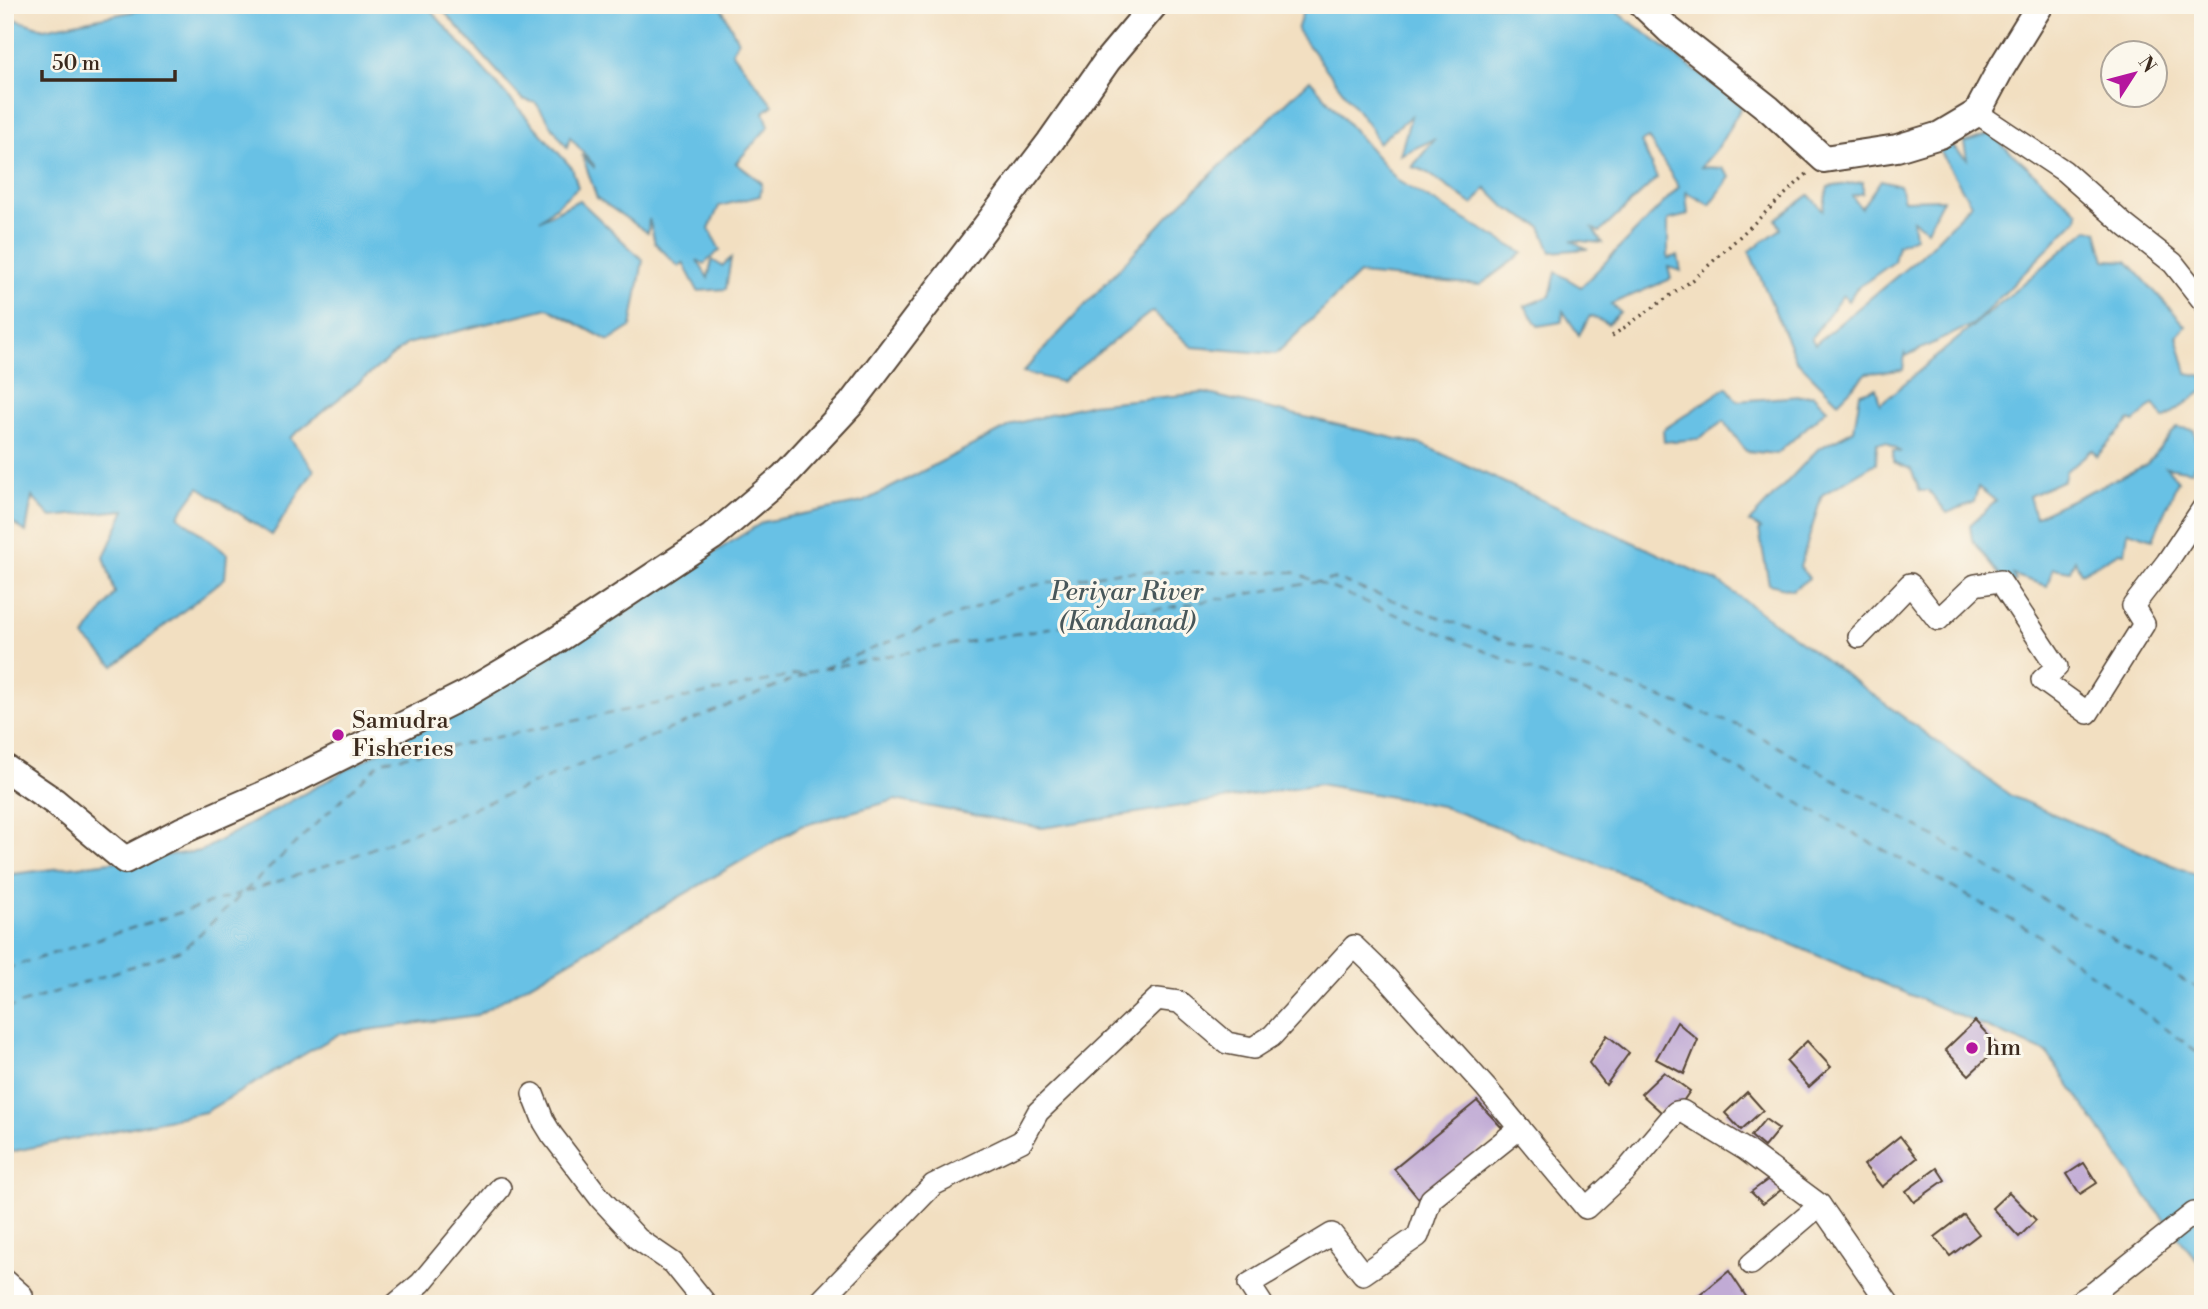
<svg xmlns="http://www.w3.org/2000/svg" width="2208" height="1309" font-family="'Libre Bodoni',serif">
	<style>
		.water { fill: #68c1e5; stroke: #527682; stroke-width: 2 }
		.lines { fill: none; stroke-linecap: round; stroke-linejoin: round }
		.ferry { stroke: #48575a; stroke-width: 2; stroke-dasharray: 9 7; stroke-linecap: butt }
		.building { fill: #c1abd5 }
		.minor-casing { stroke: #564536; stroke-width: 24 }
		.tertiary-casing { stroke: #564536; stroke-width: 30 }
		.path { stroke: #564536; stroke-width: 3.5; stroke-dasharray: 2 5; stroke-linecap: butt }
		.minor { stroke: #fff; stroke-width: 21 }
		.tertiary { stroke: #fff; stroke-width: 26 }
		.poi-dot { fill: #b5179e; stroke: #fbf7ec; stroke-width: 2.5 }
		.labels { text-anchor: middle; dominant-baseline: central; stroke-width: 6; stroke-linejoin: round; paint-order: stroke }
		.poi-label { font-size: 24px; fill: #3b2a1e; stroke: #fbf7ec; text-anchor: start }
		.water-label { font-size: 26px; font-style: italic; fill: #48575a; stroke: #fbf7ec }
	</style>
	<rect width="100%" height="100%" fill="#fbf7ec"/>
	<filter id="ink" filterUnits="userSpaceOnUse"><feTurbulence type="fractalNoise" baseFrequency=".0143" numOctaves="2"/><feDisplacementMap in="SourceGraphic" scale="14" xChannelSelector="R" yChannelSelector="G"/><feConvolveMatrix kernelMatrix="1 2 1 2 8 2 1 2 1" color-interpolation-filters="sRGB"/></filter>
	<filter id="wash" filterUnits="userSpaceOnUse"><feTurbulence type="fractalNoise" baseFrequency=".00686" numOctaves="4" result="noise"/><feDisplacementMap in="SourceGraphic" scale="28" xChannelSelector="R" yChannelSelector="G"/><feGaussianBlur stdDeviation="1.57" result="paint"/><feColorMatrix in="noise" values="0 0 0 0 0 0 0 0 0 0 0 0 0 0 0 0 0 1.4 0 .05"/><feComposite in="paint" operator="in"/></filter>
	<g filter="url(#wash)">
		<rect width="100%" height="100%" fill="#f2dfc1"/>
		<g class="water">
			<path d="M166 5H426L572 168 578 187 540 220 579 200 643 260 631 327 609 341 548 308 407 344 290 438 314 470 272 535 199 487 178 516 227 554 225 578 114 666 84 637 115 593 104 557 125 510 51 517 32 497 26 532 5 517V16L44 29Z"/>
			<path d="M438 5H720L738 41 732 52 773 105 764 112 769 126 736 163 762 183 760 196 719 206 709 229 720 250 704 264 697 260 708 278 712 260 722 266 731 258 726 289 698 291 683 263 679 267 655 243 649 219 648 233 597 198 582 155 594 167V165L570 137 567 148 536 103 522 99Z"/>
			<path d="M1305 5H1440L1443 9 1468 5H1608L1742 106 1719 146 1701 167 1722 168 1730 177 1710 205 1686 192 1688 215 1668 220V258L1678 256 1681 271 1668 267 1671 279 1611 304 1620 312 1608 324 1590 316 1579 335 1563 311 1562 322 1538 326 1525 306 1550 296 1556 272 1581 287 1679 187 1648 138 1641 142 1657 178 1600 232 1593 229 1602 243 1571 240 1586 249 1551 252 1541 227 1506 208 1486 188 1473 205 1425 171 1412 167 1435 139 1400 155 1411 116 1378 143 1372 130 1297 30Z"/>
			<path d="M1310 80 1398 181 1523 253 1480 285 1359 274 1276 354 1192 347 1152 311 1061 382 1023 372 1169 215Z"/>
			<path d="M1990 134 2078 212 2077 219 1974 324 1906 356 1905 354 1903 370 1867 373 1838 402 1796 360 1749 251 1781 229 1776 219 1809 195 1823 210 1828 187 1863 182V193L1852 196 1861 208 1881 180 1900 185 1904 200 1943 199 1927 230 1913 220 1915 237 1898 245 1894 262 1856 289 1848 301 1843 295 1811 338 1815 344 1921 256 1971 204 1939 149 1949 144 1967 159 1964 143Z"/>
			<path d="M2088 229 2097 231 2105 260 2127 261 2186 326 2177 336 2187 373 2203 376V391L2164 419 2154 404 2134 422 2130 420 2097 456 2092 450 2066 471 2064 480 2029 496 2035 517 2146 465 2177 427 2194 430 2200 455 2192 471 2166 467 2178 481 2153 539 2128 531 2125 553 2120 552 2081 573 2075 560 2070 571 2053 568 2047 586 2013 575 2016 581 2007 585 1972 539 1970 525 1996 501 1978 487 1974 502 1947 513 1929 491H1920L1911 469 1893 462V451L1901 452 1886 442 1877 443 1876 463 1822 495 1800 567 1809 578 1793 590 1769 584 1759 530 1761 529 1749 522 1818 449 1854 430 1860 393 1876 388 1880 404Z"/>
			<path d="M1727 387 1737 401 1813 395 1827 409 1777 454 1746 451 1724 421 1698 439 1664 442 1663 430Z"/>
			<path d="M1204 393 1423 445 1719 582 2011 796 2203 878V1268L2154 1207 2047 1053 1640 880 1441 806 1319 784 1042 828 895 800 801 826 477 1015 339 1034 205 1112 5 1153V875L201 851 529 668 763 522 863 502 1014 424 1091 404Z"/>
		</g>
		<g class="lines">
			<g class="ferry">
				<path d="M824 668 1025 587 1116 572H1293L1635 713 2037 934 2203 1056"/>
				<path d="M246 892 346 859 812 672"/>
				<path d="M5 969 241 893"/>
				<path d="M5 1009 184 949 382 761 886 656 1334 579 1745 728 2203 991"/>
				<path d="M2194 1203 2203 1079"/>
			</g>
		</g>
		<g id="blocks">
			<g class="building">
				<path d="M1975 1021 1999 1047 1969 1075 1945 1050Z"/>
				<path d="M1677 1022 1698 1040 1684 1074 1656 1059Z"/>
				<path d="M1607 1035 1629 1053 1606 1085 1589 1063Z"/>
				<path d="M1807 1041 1831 1067 1809 1087 1786 1061Z"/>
				<path d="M1664 1072 1690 1091 1670 1120 1641 1094Z"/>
				<path d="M1747 1092 1763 1110 1741 1130 1725 1113Z"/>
				<path d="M1477 1101 1504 1130 1418 1198 1394 1169Z"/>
				<path d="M1765 1119 1779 1129 1764 1147 1751 1136Z"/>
				<path d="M1900 1136 1917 1158 1882 1187 1864 1165Z"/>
				<path d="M2084 1163 2097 1183 2080 1194 2067 1174Z"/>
				<path d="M1937 1168 1945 1180 1914 1202 1906 1191Z"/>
				<path d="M1770 1178 1790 1183 1763 1204 1751 1192Z"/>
				<path d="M2009 1192 2036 1220 2019 1237 1992 1208Z"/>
				<path d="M1964 1215 1979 1234 1950 1256 1935 1237Z"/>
				<path d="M1729 1271 1751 1304H1689Z"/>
			</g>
		</g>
	</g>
	<g filter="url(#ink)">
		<use href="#blocks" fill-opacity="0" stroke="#564536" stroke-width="2"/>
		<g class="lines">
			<g class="minor-casing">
				<g id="minor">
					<path d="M1977 113 2064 171 2126 226 2173 263 2203 301"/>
					<path d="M1859 637 1910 584 1938 620 1975 585 2000 581 2057 667 2042 680 2088 713 2144 624 2133 606 2167 562 2203 508"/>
					<path d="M533 1094 544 1122 552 1135 600 1198 638 1239 673 1263 706 1304"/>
					<path d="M1751 1264 1820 1205"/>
					<path d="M5 1280 22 1295"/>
					<path d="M396 1304 421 1283 500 1188"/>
					<path d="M818 1304 933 1185 1022 1141 1038 1112 1157 999 1179 1002 1227 1043 1253 1048 1272 1036 1354 946 1385 976 1486 1088 1586 1208 1625 1172 1676 1112 1682 1111 1746 1150 1820 1205 1889 1304"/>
					<path d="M1262 1304 1249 1284 1332 1234 1363 1274 1418 1236 1431 1199 1520 1128"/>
					<path d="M2076 1304 2096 1291 2194 1213"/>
				</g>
			</g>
			<g class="tertiary-casing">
				<g id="tertiary">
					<path d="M1643 5 1669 30 1769 109 1824 159 1897 148 1940 135 1977 113 2000 70 2040 5"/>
					<path d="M5 768 55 802 125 860 181 831 272 791 464 695 554 642 712 537 783 477 851 404 1050 142 1107 61 1154 5"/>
				</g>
			</g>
			<path class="path" d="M1612 336 1694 279 1809 172"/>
			<use href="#minor" class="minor"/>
			<use href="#tertiary" class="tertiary"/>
		</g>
	</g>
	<g class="poi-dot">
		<circle cx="338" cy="735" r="7"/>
		<circle cx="1972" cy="1048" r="7"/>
	</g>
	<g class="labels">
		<g class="poi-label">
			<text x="352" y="721">Samudra<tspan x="352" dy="28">Fisheries</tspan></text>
			<text x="1986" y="1048">hm</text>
		</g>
		<g class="water-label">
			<text x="1127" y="592">Periyar River<tspan x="1127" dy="30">(Kandanad)</tspan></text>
		</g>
	</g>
	<rect width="2208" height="1309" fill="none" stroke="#fbf7ec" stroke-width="28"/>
	<g transform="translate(2134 74) rotate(54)"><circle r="33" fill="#fbf7ec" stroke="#aea59a" stroke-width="2"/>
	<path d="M0-5L12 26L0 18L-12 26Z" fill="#b5179e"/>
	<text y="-10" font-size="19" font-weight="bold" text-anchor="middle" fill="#3b2a1e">N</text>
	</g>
	<path d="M42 70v10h133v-10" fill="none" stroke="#3b2a1e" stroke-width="3.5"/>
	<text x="52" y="70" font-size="21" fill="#3b2a1e" stroke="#fbf7ec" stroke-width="5" paint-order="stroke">50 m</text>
</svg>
